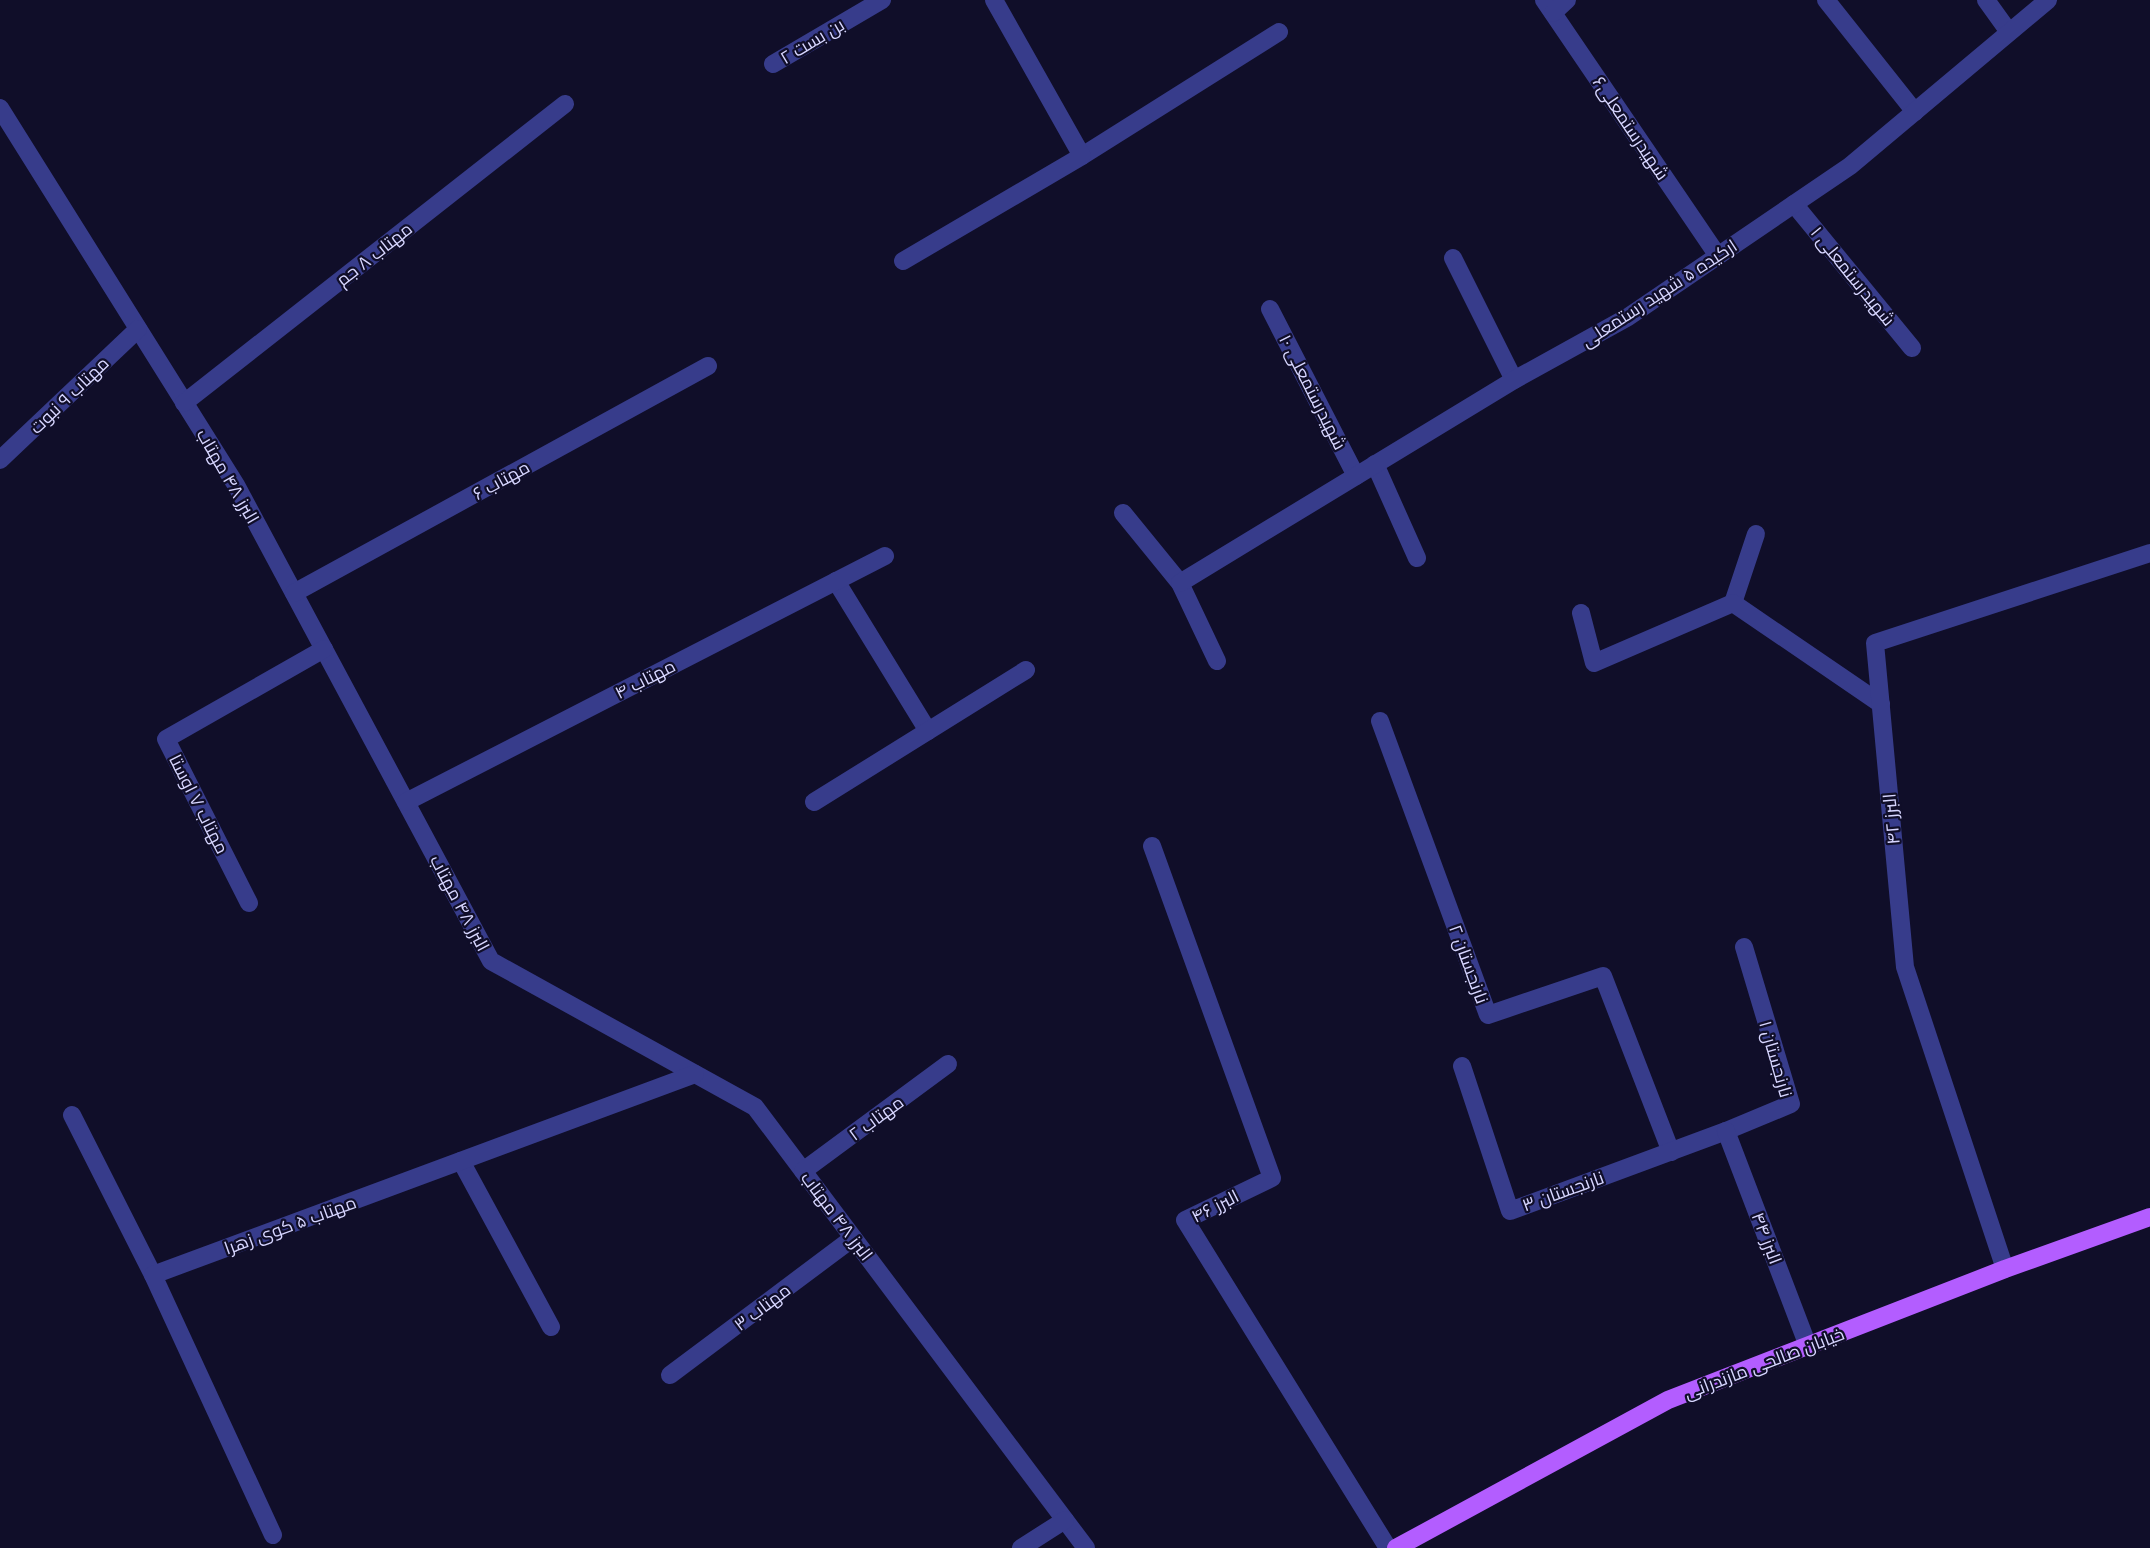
<svg xmlns="http://www.w3.org/2000/svg" width="2150" height="1548" font-family="Raleway,Cairo,sans-serif">
	<style>
		.lines { fill: none; stroke-linecap: round; stroke-linejoin: round }
		.minor { stroke: #373c8b; stroke-width: 18 }
		.major { stroke: #b35dff; stroke-width: 18 }
		.labels { text-anchor: middle; dominant-baseline: central; stroke-width: 4.5; stroke-linejoin: round; paint-order: stroke }
		.street-label { font-size: 18px; fill: #d7d6ff; stroke: #100e29 }
	</style>
	<rect width="100%" height="100%" fill="#100e29"/>
	<g class="lines">
		<g class="minor">
			<path d="M1544 0 1718 256"/>
			<path d="M1826 0 1915 112"/>
			<path d="M1986 0 2009 32"/>
			<path d="M1553 13 1567 0"/>
			<path d="M773 64 882 0"/>
			<path d="M0 108 236 485 491 961 755 1107 1086 1548"/>
			<path d="M1082 156 1279 32"/>
			<path d="M1794 204 1912 348"/>
			<path d="M1453 258 1514 380"/>
			<path d="M903 261 1082 156 994 0"/>
			<path d="M1270 309 1356 476"/>
			<path d="M184 403 565 104"/>
			<path d="M0 460 138 329"/>
			<path d="M1375 464 1417 558"/>
			<path d="M1123 513 1180 583 1217 661"/>
			<path d="M836 581 928 731"/>
			<path d="M1180 583 1514 380 1628 317 1850 166 2048 0"/>
			<path d="M294 593 708 366"/>
			<path d="M1733 603 1756 534"/>
			<path d="M1581 613 1594 663 1733 603 1881 704"/>
			<path d="M1380 721 1488 1015 1603 976 1671 1152"/>
			<path d="M406 802 885 556"/>
			<path d="M814 802 1026 670"/>
			<path d="M1152 846 1272 1178 1185 1220 1388 1548"/>
			<path d="M249 903 166 739 324 649"/>
			<path d="M1462 1066 1510 1211 1726 1131 1791 1104 1744 947"/>
			<path d="M72 1115 153 1275"/>
			<path d="M1726 1131 1808 1346"/>
			<path d="M461 1161 551 1327"/>
			<path d="M803 1171 948 1064"/>
			<path d="M2005 1269 1905 967 1875 643 2150 553"/>
			<path d="M670 1375 853 1238"/>
			<path d="M273 1535 153 1275 695 1074"/>
			<path d="M1021 1548 1065 1520"/>
		</g>
		<path class="major" d="M1396 1548 1668 1400 2005 1269 2150 1217"/>
	</g>
	<g class="labels">
		<g class="street-label">
			<text transform="translate(812 41) rotate(-31)">بن بست ۲</text>
			<text transform="translate(1631 128) rotate(56)">شهیدرستمعلی۶</text>
			<text transform="translate(374 254) rotate(-38)">مهتاب ۸ جم</text>
			<text transform="translate(1853 276) rotate(51)">شهیدرستمعلی ۱</text>
			<text transform="translate(1659 293) rotate(-33)">ارکیده ۵ شهید رستمعلی</text>
			<text transform="translate(1313 392) rotate(63)">شهیدرستمعلی ۱۰</text>
			<text transform="translate(69 395) rotate(-44)">مهتاب ۹ نبوت</text>
			<text transform="translate(228 476) rotate(60)">البرز ۴۸ مهتاب</text>
			<text transform="translate(501 480) rotate(-29)">مهتاب ۶</text>
			<text transform="translate(645 679) rotate(-27)">مهتاب ۴</text>
			<text transform="translate(199 804) rotate(63)">مهتاب ۷ اوستا</text>
			<text transform="translate(1891 819) rotate(-95)">البرز ۴۲</text>
			<text transform="translate(460 903) rotate(62)">البرز ۴۸ مهتاب</text>
			<text transform="translate(1469 964) rotate(70)">نارنجستان ۲</text>
			<text transform="translate(1776 1059) rotate(74)">نارنجستان ۱</text>
			<text transform="translate(876 1118) rotate(-36)">مهتاب ۲</text>
			<text transform="translate(1563 1191) rotate(-20)">نارنجستان ۳</text>
			<text transform="translate(1215 1206) rotate(-27)">البرز ۴۶</text>
			<text transform="translate(837 1216) rotate(53)">البرز ۴۸ مهتاب</text>
			<text transform="translate(290 1225) rotate(-20)">مهتاب ۵ کوی زهرا</text>
			<text transform="translate(1767 1238) rotate(69)">البرز ۴۴</text>
			<text transform="translate(762 1307) rotate(-37)">مهتاب ۳</text>
			<text transform="translate(1764 1363) rotate(-21)">خیابان صالحی مازندرانی</text>
		</g>
	</g>
</svg>
